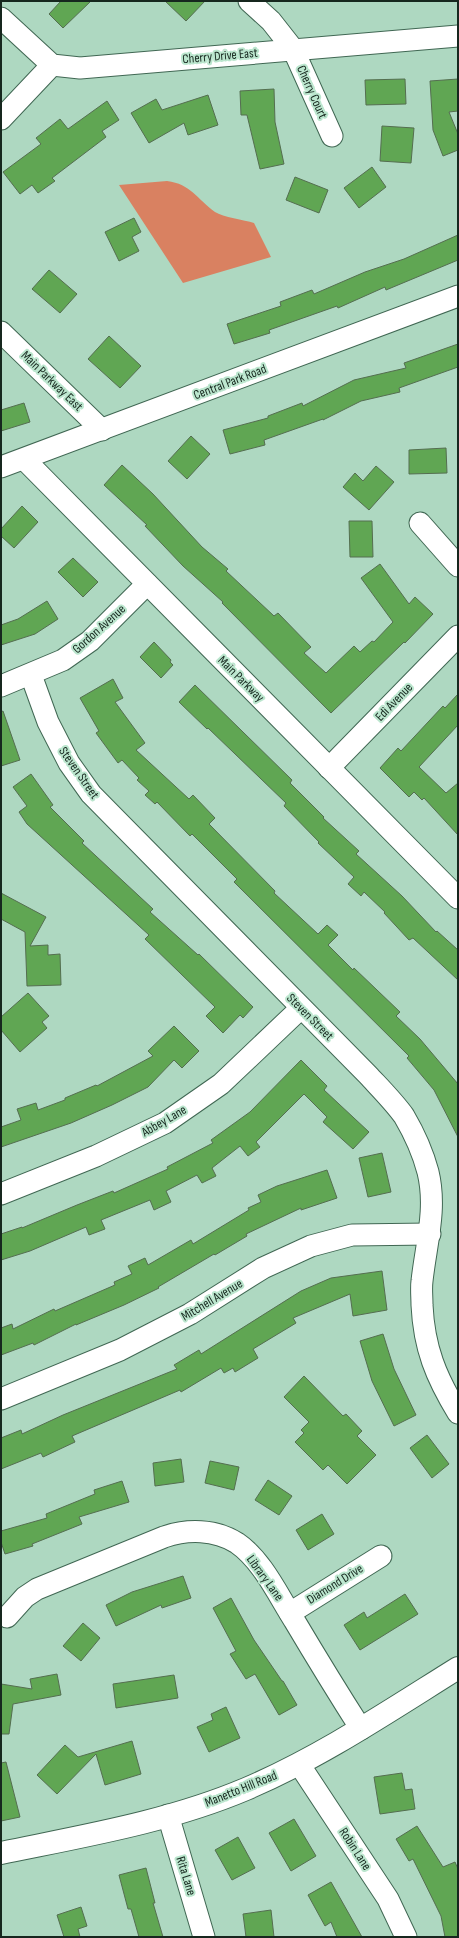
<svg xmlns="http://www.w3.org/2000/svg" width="459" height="1938" font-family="'Sofia Sans Condensed',sans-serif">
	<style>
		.green { fill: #d98161 }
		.building { fill: #60a653; stroke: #546e50 }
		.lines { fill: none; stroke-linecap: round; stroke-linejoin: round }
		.minor-casing { stroke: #406753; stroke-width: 23 }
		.major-casing { stroke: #406753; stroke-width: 24 }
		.minor { stroke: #fff; stroke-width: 21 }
		.major { stroke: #fff; stroke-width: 22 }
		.labels { text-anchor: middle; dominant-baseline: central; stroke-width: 4; stroke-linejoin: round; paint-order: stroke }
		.street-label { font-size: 13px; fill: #16271e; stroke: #bbe6ce }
	</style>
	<rect width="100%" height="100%" fill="#aed8c1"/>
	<path class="green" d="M167 181C191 184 197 199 215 212 223 217 244 220 254 223L271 257 183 283 119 185Z"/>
	<g class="building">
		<path d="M61 1H91L63 28 49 14Z"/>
		<path d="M165 1H205L186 21Z"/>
		<path d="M405 79 406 104 366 105 365 80Z"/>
		<path d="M458 79V111L449 112 458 134V150L443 156 433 130 430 81Z"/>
		<path d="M274 89 275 122 284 164 260 169 247 115H241L240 91Z"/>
		<path d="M208 95 218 125 188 135 184 123 149 143 131 113 156 99 162 110Z"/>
		<path d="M107 101 119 120 102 131 106 137 52 178 55 181 38 193 32 185 20 194 3 172 41 144 36 138 60 119 68 129Z"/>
		<path d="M382 126 414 128 411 163 380 161Z"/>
		<path d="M372 167 386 187 359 208 344 188Z"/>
		<path d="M295 177 328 190 319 213 286 200Z"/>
		<path d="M134 218 141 232 132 237 139 251 119 261 105 232Z"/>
		<path d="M458 235V260L386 290 385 287 338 308 337 306 269 330 270 333 234 344 227 324 281 306 280 302 312 290 314 294 365 272 404 259Z"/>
		<path d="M49 270 77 294 60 313 32 289Z"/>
		<path d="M109 336 141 366 120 388 88 359Z"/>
		<path d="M458 344V367L399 388 400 392 361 401 323 420V419L264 440 265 445 230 454 223 430 268 418V416L302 403 303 406 354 380 406 368 404 363Z"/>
		<path d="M24 403 30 422 1 431V410Z"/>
		<path d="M191 436 210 454 187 479 168 461Z"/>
		<path d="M446 448 447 473 409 474V450Z"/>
		<path d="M122 465 153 494 202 547 228 569 226 571 274 616 278 613 311 647 304 653 326 673 354 646 360 652 372 641 374 642 393 622 361 578 380 564 409 604 415 597 433 614 405 643 404 642 331 713 222 603 223 602 183 566 145 526 147 525 104 485Z"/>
		<path d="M376 466 394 482 369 510 343 487 355 473 363 481Z"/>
		<path d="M22 506 38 522 14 548 1 536V529Z"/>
		<path d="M349 521H372L373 557H350Z"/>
		<path d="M73 558 98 582 83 597 58 572Z"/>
		<path d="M47 601 58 619 35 634 1 645V625L18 619Z"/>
		<path d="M154 642 171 660 170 662 173 665 161 678 140 657Z"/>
		<path d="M113 679 123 698 115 702 145 743 136 750 189 799 193 795 215 818 209 824 275 891 274 893 318 934 327 925 338 935 328 945 353 970 354 968 400 1012 396 1016 420 1039 458 1084V1137L434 1090 407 1058 409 1056 234 882 237 879 192 834 190 836 157 802 155 804 145 795 149 791 137 780 139 778 122 760 118 763 96 733 99 731 80 698Z"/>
		<path d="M195 685 292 780 290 783 324 817 323 818 359 851 356 854 402 896 436 932 437 931 458 950V980L413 938 409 940 384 913 385 912 364 892 361 896 348 884 354 877 318 843 319 842 284 806 286 803 208 728 207 729 179 702Z"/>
		<path d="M458 694V725L419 767 446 793 458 783V835L424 798 422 800 414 792 409 797 380 768 398 748 401 751 443 706 445 708Z"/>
		<path d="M3 711 20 760 1 766V712Z"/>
		<path d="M31 774 53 805 50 807 84 841 82 843 153 909 150 912 198 955 199 954 253 1007 243 1018 240 1015 223 1033 206 1016 215 1007 145 939 149 935 27 824 19 812 27 806 13 787Z"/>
		<path d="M1 893 46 917 30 946 48 945V955L60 954 61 985 27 986 25 932 1 919Z"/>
		<path d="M28 993 49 1016 42 1022 47 1028 20 1052 1 1030V1017Z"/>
		<path d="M174 1026 199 1051 182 1068 174 1060 148 1087 112 1105 71 1123 1 1147V1127L21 1120 17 1109 36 1103 38 1110 65 1100V1098L96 1085 97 1086 153 1056 148 1051Z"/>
		<path d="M301 1060 327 1086 324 1090 369 1132 353 1149 323 1122 327 1117 304 1094 256 1142 260 1147 248 1156 240 1146 212 1168 216 1176 202 1183 197 1175 166 1191 171 1202 154 1210 150 1200 101 1220 105 1229 89 1235 86 1227 30 1251 1 1260V1234L22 1227V1228L77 1205 113 1191 114 1193 168 1169 167 1167 213 1143 211 1140 250 1112Z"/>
		<path d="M382 1153 391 1192 368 1197 359 1158Z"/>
		<path d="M327 1170 337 1198 301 1210V1208L246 1234 247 1236 215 1255 214 1254 158 1287 159 1288 124 1305 76 1325V1324L34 1345 33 1343 1 1355V1328L12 1324 13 1329 54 1309 55 1311 115 1285 114 1282 132 1274 128 1266 145 1258 148 1265 191 1240 193 1244 249 1210 248 1208 261 1202 258 1195 277 1186Z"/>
		<path d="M382 1271 387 1310 353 1316 350 1294 293 1318 296 1323 253 1349 258 1358 235 1372 233 1368 224 1373 221 1368 181 1392 180 1390 72 1436 75 1442 43 1457 41 1453 1 1469V1438L21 1430 22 1434 63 1415 177 1369 174 1365 199 1350 201 1354 301 1291 331 1278Z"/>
		<path d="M383 1334 394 1369 416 1415 394 1426 372 1381 360 1341Z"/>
		<path d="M304 1376 343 1416 346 1414 362 1431 357 1436 376 1455 347 1484 328 1465 323 1470 295 1442 304 1433 301 1430 309 1422 284 1397Z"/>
		<path d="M427 1435 449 1464 432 1478 410 1448Z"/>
		<path d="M181 1459 184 1482 155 1486 153 1463Z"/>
		<path d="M210 1461 239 1467 234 1490 205 1483Z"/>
		<path d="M268 1480 292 1496 279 1515 255 1500Z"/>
		<path d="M122 1481 129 1502 79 1517 82 1524 32 1544 33 1546 5 1554 1 1542V1531L47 1518 46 1514 95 1494 94 1490Z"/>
		<path d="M322 1514 334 1534 308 1550 296 1530Z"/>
		<path d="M183 1576 191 1598 162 1608 161 1605 116 1626 106 1605 132 1592Z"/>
		<path d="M405 1594 418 1614 360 1650 344 1625 364 1612 367 1618Z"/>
		<path d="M231 1598 254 1640 282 1681H283L297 1705 279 1715 255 1674 246 1679 230 1654 236 1651 213 1608Z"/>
		<path d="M83 1623 100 1638 81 1661 63 1646Z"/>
		<path d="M57 1674 61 1695 13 1704 9 1734H1V1684L32 1689 30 1679Z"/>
		<path d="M174 1675 178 1698 116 1708 113 1684Z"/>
		<path d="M226 1707 240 1738 209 1752 197 1727 213 1720 211 1714Z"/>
		<path d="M132 1741 141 1774 105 1785 96 1754 57 1794 37 1775 65 1745 78 1757Z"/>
		<path d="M6 1762 20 1817 1 1821V1763Z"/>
		<path d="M402 1773 405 1790 412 1789 415 1809 380 1814 374 1777Z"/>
		<path d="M294 1819 316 1856 291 1871 269 1833Z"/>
		<path d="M417 1826 443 1867 455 1862 458 1869V1937H445L441 1916 413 1859 409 1861 396 1839Z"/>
		<path d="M238 1837 255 1868 232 1880 215 1850Z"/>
		<path d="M146 1868 155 1903H153L163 1937H139L131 1909H128L119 1875Z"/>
		<path d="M331 1882 362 1937H337L331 1922 325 1926 308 1895Z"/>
		<path d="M81 1907 87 1926 78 1929 80 1937H64L57 1915Z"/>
		<path d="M271 1910 274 1937H246L243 1914Z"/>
	</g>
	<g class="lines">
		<g class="minor-casing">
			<g id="minor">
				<path d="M249 1 271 21 293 49 332 136"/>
				<path d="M1 18 52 65 80 68 458 36"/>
				<path d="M1 119 52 65"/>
				<path d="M1 332 102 430"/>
				<path d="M24 459 458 898"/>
				<path d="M1 467 458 296"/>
				<path d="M420 523 458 566"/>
				<path d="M31 675 48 722 69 763 91 794 368 1075C380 1088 394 1102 404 1116 414 1133 423 1153 428 1172 437 1209 426 1244 422 1281 421 1288 422 1297 422 1305 424 1348 436 1377 458 1413"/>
				<path d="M1 686 63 660 90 641 147 584"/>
				<path d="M329 768 458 636"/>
				<path d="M1 1194 96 1156 165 1123 221 1084 301 1008"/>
				<path d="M1 1399 120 1350 190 1314 263 1268 311 1246 352 1235 430 1234"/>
				<path d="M290 1613 381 1556"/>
				<path d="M7 1617 25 1597 37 1589 164 1537C187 1529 215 1529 237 1543 262 1560 278 1595 294 1620 316 1657 338 1693 361 1729"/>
				<path d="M299 1764 388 1899 406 1937"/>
				<path d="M168 1815 204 1937"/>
			</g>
		</g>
		<g class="major-casing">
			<path id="major" d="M1 1853C83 1836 168 1822 246 1789 321 1757 389 1711 458 1668"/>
		</g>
		<use href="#minor" class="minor"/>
		<use href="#major" class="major"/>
	</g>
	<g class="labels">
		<g class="street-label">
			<text transform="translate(220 56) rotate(-5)">Cherry Drive East</text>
			<text transform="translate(312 92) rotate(66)">Cherry Court</text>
			<text transform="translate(52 381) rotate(44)">Main Parkway East</text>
			<text transform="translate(230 382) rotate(-21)">Central Park Road</text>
			<text transform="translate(99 629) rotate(-42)">Gordon Avenue</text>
			<text transform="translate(241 679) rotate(45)">Main Parkway</text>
			<text transform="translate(394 702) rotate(-46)">Edi Avenue</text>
			<text transform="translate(79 773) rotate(55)">Steven Street</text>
			<text transform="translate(310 1017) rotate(45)">Steven Street</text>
			<text transform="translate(164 1121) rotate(-30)">Abbey Lane</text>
			<text transform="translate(212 1300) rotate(-31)">Mitchell Avenue</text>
			<text transform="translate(265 1578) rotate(54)">Library Lane</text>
			<text transform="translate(335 1584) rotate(-32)">Diamond Drive</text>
			<text transform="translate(241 1789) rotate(-22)">Manetto Hill Road</text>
			<text transform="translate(355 1849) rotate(57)">Robin Lane</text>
			<text transform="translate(186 1876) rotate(73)">Rita Lane</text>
		</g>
	</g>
	<rect width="459" height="1938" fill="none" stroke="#16271e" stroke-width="4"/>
</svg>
